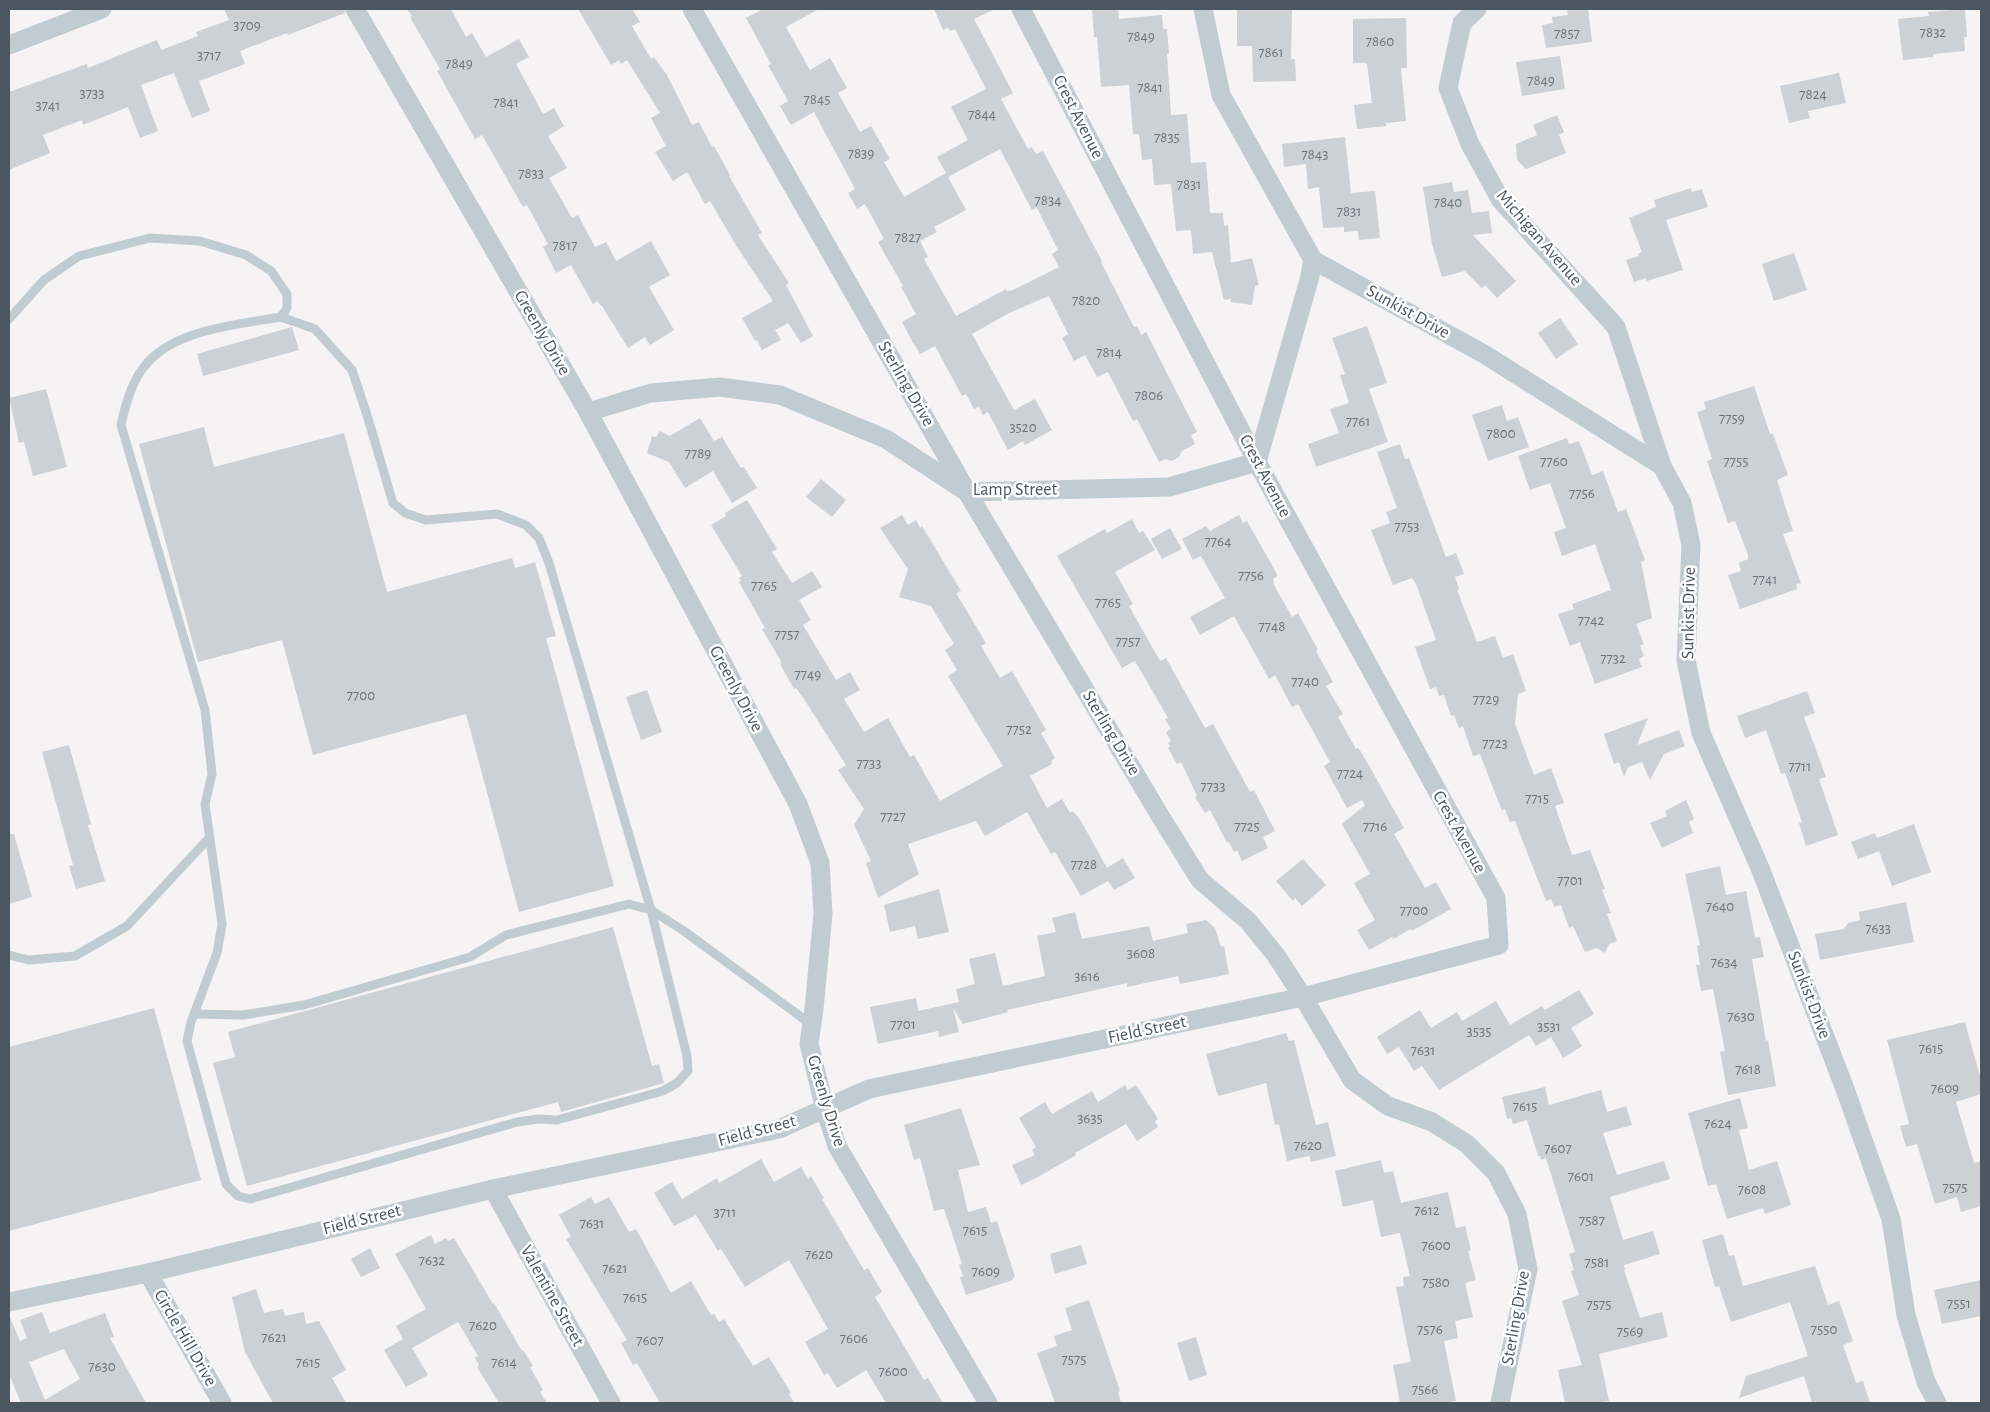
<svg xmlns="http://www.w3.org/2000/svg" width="1990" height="1412" font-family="'Alegreya Sans',sans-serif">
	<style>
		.building { fill: #cdd0d5; fill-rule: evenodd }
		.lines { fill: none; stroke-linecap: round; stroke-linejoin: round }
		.service { stroke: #c1cbd2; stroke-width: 9 }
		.minor { stroke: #c1cbd2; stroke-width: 19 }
		.labels { text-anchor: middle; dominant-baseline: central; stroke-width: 5; stroke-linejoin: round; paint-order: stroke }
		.number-label { font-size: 15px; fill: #6b757e }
		.street-label { font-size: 18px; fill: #4a5761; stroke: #fff }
	</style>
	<rect width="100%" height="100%" fill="#f5f3f3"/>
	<g class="building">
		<path d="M224 9H344L345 13 288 35 287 33 240 51 245 64 199 81 210 111 192 118 174 73 141 85 158 131 140 138 128 107 83 125 82 120 43 135 50 153 9 170V92L87 64 88 68 157 40 161 50 198 36 196 32 229 20Z"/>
		<path d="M407 9H451L466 37 472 33 486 57 519 39 529 57 516 64 543 114 554 108 564 126 548 136 567 168 549 178 572 218 578 215 595 247 606 242 616 261 651 241 670 275 649 287 674 330 650 345 645 337 628 348 602 306H601L597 301 593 304 571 265 556 273 543 247 548 244 527 205 523 207 482 135 475 139 437 71 440 69 410 17 412 16Z"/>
		<path d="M578 9H632L640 22 632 26 651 59 654 57 667 75 692 125 699 122 712 147 714 146 730 175 729 176 762 233 758 235 789 283 786 285 813 336 801 343 788 323 775 330 781 340 762 350 757 340 755 341 742 318 773 301 737 247 710 201 705 204 687 172 673 181 655 152 666 146 651 118 660 113 627 60 621 64 619 60 611 65Z"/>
		<path d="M763 9H819L786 27 810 70 830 58 847 88 838 93 860 132 871 126 890 159 884 162 904 197 946 173 937 157 968 140 951 107 986 89 955 29 950 31 948 28 943 30 934 9H995L974 19 1013 93 1001 99 1028 149 1032 147 1036 154 1043 151 1102 261 1101 262 1134 327 1137 326 1141 335 1146 332 1197 432 1191 435 1195 444 1182 451 1179 457 1172 461 1165 459 1159 462 1137 419 1133 421 1108 372 1097 377 1085 355 1074 361 1062 338 1068 334 1049 296 1009 313 972 334 1014 410 1035 399 1052 430 1025 445 1023 441 1008 450 988 412 983 415 979 407 974 409 966 394 962 396 935 346 920 354 912 341 902 322 916 314 901 287 903 286 878 242 884 239 865 204 857 209 848 193 855 189 814 112 791 125 780 106 788 101 768 65 771 64 746 18ZM1000 149 1032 210 1037 208 1058 250 1052 254 1059 267 1013 290 1007 291 1006 289 956 316 924 259 928 257 920 241 937 232 934 227 966 210 948 177Z"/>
		<path d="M1092 9H1118L1119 19 1162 15 1163 29H1167L1169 54H1167L1171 115 1187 114 1191 163 1206 162 1210 213H1223L1224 226 1228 225 1231 263 1252 258 1259 285 1255 286 1252 305 1231 302V299L1224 300 1212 252 1193 254 1191 230 1176 231 1171 184 1154 185 1152 159 1142 160 1139 134H1133L1129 85 1101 87 1097 37H1094Z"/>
		<path d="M1237 9H1292L1291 59H1295L1296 81 1253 82 1252 46H1237Z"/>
		<path d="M1567 9H1588L1592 42 1546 48 1542 25 1553 23 1552 17 1568 15Z"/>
		<path d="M1965 9 1967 37H1964L1965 51 1933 54V57L1903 60 1898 19 1929 16 1928 12Z"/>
		<path d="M1406 18 1407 68H1401L1406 121 1386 123V126L1357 129 1354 105 1372 103 1367 63H1353V19Z"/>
		<path d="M1560 56 1565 89 1522 96 1516 62Z"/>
		<path d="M1839 73 1846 103 1808 111 1810 118 1789 123 1780 86Z"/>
		<path d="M1557 115 1564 132 1559 135 1566 153 1526 169 1517 160 1516 144 1537 135 1533 125Z"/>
		<path d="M1345 137 1351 193 1375 191 1380 238 1359 240 1358 231 1344 232V227L1323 228 1319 187 1308 189 1306 164 1284 167 1282 144Z"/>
		<path d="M1452 182 1454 192 1468 190 1472 213 1489 211 1492 233 1473 235 1516 281 1497 298 1485 285 1482 288 1465 271 1442 277 1432 244 1423 187Z"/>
		<path d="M1691 188 1692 192 1702 189 1708 207 1666 220 1683 270 1647 281 1646 278 1634 282 1626 260 1639 256 1638 254 1642 252 1629 218 1656 207 1654 200Z"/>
		<path d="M1794 253 1807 290 1774 301 1762 264Z"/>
		<path d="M1560 318 1578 344 1556 359 1538 333Z"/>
		<path d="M1367 326 1387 383 1369 389 1388 442 1316 467 1308 444 1339 433 1330 409 1349 403 1340 375 1345 374 1332 338Z"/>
		<path d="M292 327 299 350 203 376 197 354Z"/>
		<path d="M1754 386 1770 434H1773L1788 475 1777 480 1793 531 1783 534 1801 583 1796 584 1797 589 1740 609 1728 575 1741 571 1739 563 1748 559V555L1735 521 1728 523 1707 461 1712 459 1697 412 1706 409 1704 402Z"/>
		<path d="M46 389 67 467 33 476 24 442 19 443 9 398Z"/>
		<path d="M1502 405 1507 421 1518 417 1529 447 1488 461 1472 415Z"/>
		<path d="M700 418 714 441 722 437 741 468 744 467 757 488 732 503 713 471 685 488 669 462 647 453 652 436 656 437 660 431 670 436Z"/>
		<path d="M204 427 214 467 344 433 387 592 512 558 515 568 535 562 556 636 546 638 614 886 519 912 466 714 313 755 282 640 198 662 139 444Z"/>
		<path d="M1567 438 1569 444 1579 441 1592 475 1603 471 1618 512 1626 509 1645 560 1641 562 1652 618 1636 624 1644 644 1640 646 1644 656 1639 659 1642 667 1595 684 1580 642 1570 646 1558 614 1574 609 1572 604 1611 590 1595 544 1562 556 1554 532 1566 528 1550 483 1530 490 1518 456Z"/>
		<path d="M1400 444 1405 459 1409 458 1446 557 1456 553 1464 574 1455 577 1459 589 1457 590 1477 642 1495 636 1503 658 1513 654 1526 691 1518 694 1515 724 1534 775 1551 768 1564 803 1555 806 1572 855 1590 850 1605 889 1602 890 1611 913 1607 914 1617 941 1609 944 1605 953 1597 948 1585 952 1573 926 1569 928 1561 905 1554 907 1551 899 1546 901 1515 821 1510 822 1505 809 1502 811 1480 754 1473 756 1463 726 1459 728 1454 715 1451 716 1444 695 1439 696 1436 687 1430 689 1415 647 1436 640 1416 584 1412 578 1393 585 1371 530 1390 523 1386 512 1397 508 1377 452Z"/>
		<path d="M821 479 846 500 832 517 806 497Z"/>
		<path d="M747 500 777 549 772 552 792 583 812 571 822 587 799 600 811 620 803 625 836 680 850 672 860 690 844 699 864 732 888 718 910 757 914 755 940 801 1003 766 948 676 957 670 945 650 954 644 931 606 899 597 908 569 880 528 902 515 908 525 916 520 920 528 922 526 961 591 956 593 986 643 981 646 1000 678 1012 671 1046 730 1041 733 1055 758 1051 761 1052 764 1030 776 1047 808 1062 799 1070 813 1073 811 1081 821 1107 868 1123 858 1135 878 1114 890 1108 881 1081 896 1055 852 1051 854 1027 812 985 836 976 821 908 844 919 874 878 898 866 863 871 861 854 825 864 809 838 770 846 765 802 696 796 688 794 689 780 664 782 663 762 629 765 628 739 582 741 581 739 578 742 576 711 525 726 516 725 513Z"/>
		<path d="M1239 515 1243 523 1247 521 1278 576 1273 579 1274 582 1273 583 1292 617 1298 613 1318 650 1316 651 1333 682 1326 686 1343 714 1338 717 1356 749 1358 748 1361 752 1367 762 1404 828 1394 834 1425 888 1436 882 1451 909 1412 931 1411 929 1393 939 1392 937 1369 950 1357 930 1375 920 1354 883 1370 874 1342 824 1365 805 1362 800 1347 808 1324 766 1330 762 1298 704 1292 707 1275 675 1269 679 1234 616 1200 635 1190 617 1225 598 1201 556 1193 560 1182 539 1206 526 1210 531Z"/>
		<path d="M1132 519 1139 533 1143 531 1155 550 1115 572 1133 604 1129 606 1160 661 1166 658 1205 728 1213 724 1250 792 1254 790 1275 831 1263 837 1268 848 1242 861 1237 850 1234 852 1229 842 1227 843 1210 810 1205 813 1195 797 1197 796 1181 762 1177 764 1168 748 1170 746 1168 743 1171 741 1166 732 1171 729 1165 719 1168 718 1135 661 1122 668 1057 556 1105 529 1107 533Z"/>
		<path d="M1170 528 1182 549 1162 559 1151 539Z"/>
		<path d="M647 690 662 732 641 740 626 697Z"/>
		<path d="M1807 691 1815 713 1804 717 1826 777 1819 779 1838 835 1806 846 1799 823 1802 822 1785 773 1781 774 1766 730 1745 738 1737 716Z"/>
		<path d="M1648 718 1637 745 1679 730 1685 746 1664 754 1650 780 1642 762 1628 767 1624 777 1619 762 1614 764 1604 734Z"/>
		<path d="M69 745 91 824 88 825 105 881 76 889 69 866 73 865 42 752Z"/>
		<path d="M1686 800 1694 819 1689 822 1693 833 1662 848 1650 823 1667 816 1665 811Z"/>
		<path d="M1914 824 1931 872 1892 886 1879 851 1858 859 1851 842 1875 833 1877 838Z"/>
		<path d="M9 834H14L32 897 9 904Z"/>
		<path d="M1303 859 1326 885 1302 906 1295 898 1293 901 1276 881Z"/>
		<path d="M1720 866 1726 895 1746 891 1755 938 1760 937 1764 957 1752 959 1766 1041 1768 1040 1776 1086 1728 1095 1720 1052 1725 1051 1713 989 1701 991 1696 965H1700L1697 946 1700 945 1685 874Z"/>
		<path d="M939 889 949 932 918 939 915 926 890 932 884 905Z"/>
		<path d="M1906 902 1914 942 1820 960 1815 934 1844 929 1848 923 1860 920 1859 912Z"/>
		<path d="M1075 912 1082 939 1149 926 1153 941 1188 933 1186 924 1206 920 1215 928 1221 947 1224 946 1229 974 1180 984 1178 976 1127 987V983L1007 1010 1008 1012 963 1024 953 1008 959 1032 939 1037 938 1031 878 1044 870 1007 916 998 918 1011 959 1002 956 989 975 984 969 959 995 953 1003 986 1045 976 1037 936 1056 932 1052 918Z"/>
		<path d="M613 927 652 1066 659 1064 664 1083 561 1112 558 1102 247 1186 213 1063 235 1057 228 1032Z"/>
		<path d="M1579 990 1594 1014 1571 1028 1582 1046 1563 1058 1551 1037 1536 1046 1529 1035 1439 1090 1422 1066 1414 1071 1399 1047 1387 1054 1377 1037 1420 1010 1431 1028 1457 1012 1462 1021 1496 1001 1510 1025 1542 1006 1545 1010Z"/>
		<path d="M154 1008 201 1180 9 1231V1047Z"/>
		<path d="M1965 1022 1981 1080V1094L1956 1102 1974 1163 1981 1161V1206L1961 1212 1957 1197 1935 1204 1917 1144 1906 1147 1900 1126 1909 1124 1887 1040Z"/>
		<path d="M1286 1033 1289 1041 1294 1040 1316 1125 1328 1122 1336 1156 1311 1162 1309 1156 1287 1161 1279 1124 1275 1125 1266 1083 1219 1096 1217 1093 1206 1054Z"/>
		<path d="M1125 1085 1128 1090 1136 1085 1158 1119 1155 1121 1158 1127 1137 1141 1126 1124 1075 1153 1076 1155 1038 1177 1021 1185 1012 1165 1035 1155 1032 1150 1036 1147 1019 1118 1045 1102 1052 1114 1092 1091 1098 1102Z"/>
		<path d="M1545 1087 1549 1105 1601 1090 1607 1112 1626 1106 1632 1125 1603 1133 1617 1175 1664 1161 1670 1179 1610 1197 1623 1240 1653 1231 1660 1254 1624 1265 1625 1270H1624L1640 1318 1662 1312 1668 1337 1599 1354 1609 1401 1597 1403H1565L1558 1370 1582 1365 1562 1301 1579 1295 1571 1271 1574 1270 1569 1254 1575 1252 1546 1158 1541 1160 1540 1156H1538L1527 1120 1513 1124 1511 1118 1507 1119 1502 1097Z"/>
		<path d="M1740 1098 1748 1128 1739 1130 1749 1170 1777 1161 1791 1205 1765 1214 1763 1208 1727 1219 1716 1184 1708 1186 1688 1113Z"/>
		<path d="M961 1108 980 1165 958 1170 968 1212 986 1207 991 1223 997 1221 1015 1277 1013 1278V1280L966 1295 960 1277 963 1276 959 1265 962 1264 944 1209 934 1211 920 1158 914 1160 904 1125Z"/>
		<path d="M761 1159 774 1182 801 1167 808 1179 811 1176 824 1198 822 1199 864 1270 868 1268 882 1292 875 1297 924 1380 928 1378 943 1403H886L866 1370 837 1388 828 1373 824 1375 805 1342 828 1329 789 1260 745 1287 721 1249 718 1251 696 1215 674 1226 654 1193 672 1182 682 1199 717 1178 719 1183Z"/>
		<path d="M1381 1160 1384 1173 1393 1171 1401 1203 1448 1192 1456 1228 1465 1226 1471 1250 1468 1251 1476 1280 1465 1283 1473 1317 1455 1321 1458 1338 1444 1341 1456 1401 1443 1403H1400L1393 1365 1411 1362 1396 1287 1404 1286 1403 1277 1410 1276 1400 1233 1381 1237 1373 1200 1343 1207 1335 1171Z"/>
		<path d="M591 1197 595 1204 609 1197 629 1232 636 1229 671 1293 691 1281 711 1315 714 1314 719 1322 724 1319 753 1366 769 1357 791 1393 789 1394 794 1403H660L637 1363 633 1365 621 1343 627 1340 566 1239 571 1237 559 1215Z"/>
		<path d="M1723 1234 1729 1256 1734 1255 1743 1286 1815 1266 1828 1305 1839 1301 1853 1341 1843 1345 1856 1383 1863 1381 1870 1403H1812L1804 1376 1739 1398 1746 1376 1808 1356 1790 1302 1731 1322 1719 1286 1715 1287 1702 1240Z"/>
		<path d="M431 1235 435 1244 446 1238 448 1241 454 1238 493 1304 494 1303 522 1351 523 1350 533 1366 530 1367 543 1390 540 1392 547 1403H499L477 1367 479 1365 475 1358 478 1356 458 1322 412 1348 428 1375 406 1387 384 1350 403 1339 396 1326 426 1309 395 1254Z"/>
		<path d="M1081 1245 1087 1264 1055 1274 1050 1254Z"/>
		<path d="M370 1248 380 1268 361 1277 351 1259Z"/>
		<path d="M1981 1280V1316L1942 1324 1934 1290Z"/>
		<path d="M256 1289 264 1313 283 1309 285 1316 304 1312 306 1324 319 1321 346 1370 332 1378 346 1403H273L245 1352 232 1297Z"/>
		<path d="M1089 1300 1120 1391 1118 1392 1121 1403H1055L1037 1353 1057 1346 1054 1336 1072 1330 1065 1308Z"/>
		<path d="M42 1312 50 1333 105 1313 114 1337 110 1338 146 1403H21L9 1374V1315L20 1341 27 1338 20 1320ZM64 1349 80 1379 45 1400 29 1362Z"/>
		<path d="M1196 1337 1207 1375 1189 1381 1177 1343Z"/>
	</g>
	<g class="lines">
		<g class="service">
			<path d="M281 317 315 329 352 370 367 415 393 503 405 513 426 520 497 514 526 525 539 538 549 563 651 910 687 1056 688 1071 677 1083 663 1091 557 1120 538 1119 517 1122 250 1199 238 1196 226 1184 187 1041 191 1022 217 953 222 924 205 804 212 774 205 710 121 425C126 403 132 379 148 362 178 329 240 324 281 317Z"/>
			<path d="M9 319 44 280 79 256 150 238 200 241 246 255 271 271 287 294V308L281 317"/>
			<path d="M9 955 29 960 75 956 127 926 209 838"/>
			<path d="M194 1014 243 1015 304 1005 470 957 506 935 629 904 651 910 684 931 812 1025"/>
		</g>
		<g class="minor">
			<path d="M355 9 588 412 798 804 820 863 823 914 814 1009 809 1044 825 1109 837 1146 988 1403"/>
			<path d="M692 9 967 492 1162 819 1200 880 1248 921 1275 954 1303 997 1352 1080 1388 1106 1432 1122 1467 1144 1496 1173 1517 1214 1528 1269 1500 1403"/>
			<path d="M1203 9 1221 95 1313 260 1484 354 1662 466 1682 503 1691 545 1686 660 1701 733 1760 868 1845 1089 1891 1219 1906 1315 1926 1382 1937 1403"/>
			<path d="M1477 9 1462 23 1448 88 1470 144 1500 199 1616 327 1662 466"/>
			<path d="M9 45 102 9"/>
			<path d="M588 412 651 393 720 387 780 395 886 439 967 492 1169 487 1257 462 1309 280 1313 260"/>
			<path d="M493 1189 611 1403"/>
			<path d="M148 1273 222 1403"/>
			<path d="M9 1302 148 1273 493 1189 779 1129 869 1089 1303 997 1499 945 1496 898 1257 462 1021 9"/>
		</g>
	</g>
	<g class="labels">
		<g class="number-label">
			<text x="247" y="25">3709</text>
			<text x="1933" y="32">7832</text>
			<text x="1567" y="33">7857</text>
			<text x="1141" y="36">7849</text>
			<text x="1380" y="41">7860</text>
			<text x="1271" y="52">7861</text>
			<text x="209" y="55">3717</text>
			<text x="459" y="63">7849</text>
			<text x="1541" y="80">7849</text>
			<text x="1150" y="87">7841</text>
			<text x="92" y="93">3733</text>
			<text x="1813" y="94">7824</text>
			<text x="817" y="99">7845</text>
			<text x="506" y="102">7841</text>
			<text x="48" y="105">3741</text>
			<text x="982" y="114">7844</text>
			<text x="1167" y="137">7835</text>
			<text x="861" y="153">7839</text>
			<text x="1315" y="154">7843</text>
			<text x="531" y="173">7833</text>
			<text x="1189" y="184">7831</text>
			<text x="1048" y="200">7834</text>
			<text x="1448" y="202">7840</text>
			<text x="1349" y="211">7831</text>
			<text x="908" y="237">7827</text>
			<text x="565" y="245">7817</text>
			<text x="1086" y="300">7820</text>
			<text x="1109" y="352">7814</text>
			<text x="1149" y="395">7806</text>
			<text x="1732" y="418">7759</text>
			<text x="1358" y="421">7761</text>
			<text x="1023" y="427">3520</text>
			<text x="1501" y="433">7800</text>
			<text x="698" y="453">7789</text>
			<text x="1554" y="461">7760</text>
			<text x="1736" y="461">7755</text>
			<text x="1582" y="493">7756</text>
			<text x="1407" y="526">7753</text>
			<text x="1218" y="541">7764</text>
			<text x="1251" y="575">7756</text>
			<text x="1765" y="579">7741</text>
			<text x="764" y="585">7765</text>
			<text x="1108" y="602">7765</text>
			<text x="1591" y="620">7742</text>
			<text x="1272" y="626">7748</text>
			<text x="787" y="634">7757</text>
			<text x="1128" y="641">7757</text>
			<text x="1613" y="658">7732</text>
			<text x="808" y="674">7749</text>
			<text x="1305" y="681">7740</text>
			<text x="361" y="695">7700</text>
			<text x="1486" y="699">7729</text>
			<text x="1019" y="729">7752</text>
			<text x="1495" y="743">7723</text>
			<text x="869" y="763">7733</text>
			<text x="1800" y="766">7711</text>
			<text x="1350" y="773">7724</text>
			<text x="1213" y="786">7733</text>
			<text x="1537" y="798">7715</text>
			<text x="893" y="816">7727</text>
			<text x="1247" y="826">7725</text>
			<text x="1375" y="826">7716</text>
			<text x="1084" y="864">7728</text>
			<text x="1570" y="880">7701</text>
			<text x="1720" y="906">7640</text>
			<text x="1414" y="910">7700</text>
			<text x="1878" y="928">7633</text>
			<text x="1141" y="953">3608</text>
			<text x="1724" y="962">7634</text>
			<text x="1087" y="976">3616</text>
			<text x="1741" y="1016">7630</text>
			<text x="903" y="1024">7701</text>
			<text x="1549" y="1026">3531</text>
			<text x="1479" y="1031">3535</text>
			<text x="1931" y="1048">7615</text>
			<text x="1423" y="1050">7631</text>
			<text x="1748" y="1069">7618</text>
			<text x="1945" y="1088">7609</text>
			<text x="1525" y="1106">7615</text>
			<text x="1090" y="1118">3635</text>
			<text x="1718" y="1123">7624</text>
			<text x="1308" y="1145">7620</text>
			<text x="1558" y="1148">7607</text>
			<text x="1581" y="1176">7601</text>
			<text x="1955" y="1187">7575</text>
			<text x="1752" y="1189">7608</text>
			<text x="1427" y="1210">7612</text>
			<text x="725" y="1212">3711</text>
			<text x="1592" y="1220">7587</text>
			<text x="592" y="1223">7631</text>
			<text x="975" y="1230">7615</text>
			<text x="1436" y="1245">7600</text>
			<text x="819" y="1254">7620</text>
			<text x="432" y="1260">7632</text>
			<text x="1597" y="1262">7581</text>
			<text x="615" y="1268">7621</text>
			<text x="986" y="1271">7609</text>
			<text x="1436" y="1282">7580</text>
			<text x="635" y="1297">7615</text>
			<text x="1959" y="1303">7551</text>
			<text x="1599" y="1304">7575</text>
			<text x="483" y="1325">7620</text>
			<text x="1430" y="1329">7576</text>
			<text x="1824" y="1329">7550</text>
			<text x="1630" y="1331">7569</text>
			<text x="274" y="1337">7621</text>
			<text x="854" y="1338">7606</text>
			<text x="650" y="1340">7607</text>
			<text x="1074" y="1359">7575</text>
			<text x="308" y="1362">7615</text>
			<text x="504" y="1362">7614</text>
			<text x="102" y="1366">7630</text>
			<text x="893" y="1371">7600</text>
			<text x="1425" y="1389">7566</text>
		</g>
		<g class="street-label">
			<text transform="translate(1078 117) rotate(63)">Crest Avenue</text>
			<text transform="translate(1539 238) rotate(49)">Michigan Avenue</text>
			<text transform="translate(1408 312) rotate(29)">Sunkist Drive</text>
			<text transform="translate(542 333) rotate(60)">Greenly Drive</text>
			<text transform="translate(906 384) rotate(60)">Sterling Drive</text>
			<text transform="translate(1265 476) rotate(62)">Crest Avenue</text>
			<text x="1015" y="490">Lamp Street</text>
			<text transform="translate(1689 613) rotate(-89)">Sunkist Drive</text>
			<text transform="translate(736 689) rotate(62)">Greenly Drive</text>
			<text transform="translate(1111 733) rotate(59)">Sterling Drive</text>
			<text transform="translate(1459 832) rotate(61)">Crest Avenue</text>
			<text transform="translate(1809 995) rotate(69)">Sunkist Drive</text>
			<text transform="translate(1147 1030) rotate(-12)">Field Street</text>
			<text transform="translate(826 1101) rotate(73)">Greenly Drive</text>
			<text transform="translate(757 1131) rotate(-15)">Field Street</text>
			<text transform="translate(362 1220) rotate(-14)">Field Street</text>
			<text transform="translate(552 1296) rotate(61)">Valentine Street</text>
			<text transform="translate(1516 1318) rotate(-80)">Sterling Drive</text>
			<text transform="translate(185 1338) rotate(60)">Circle Hill Drive</text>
		</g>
	</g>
	<rect width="1990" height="1412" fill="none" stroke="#4a5761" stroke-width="20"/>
</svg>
